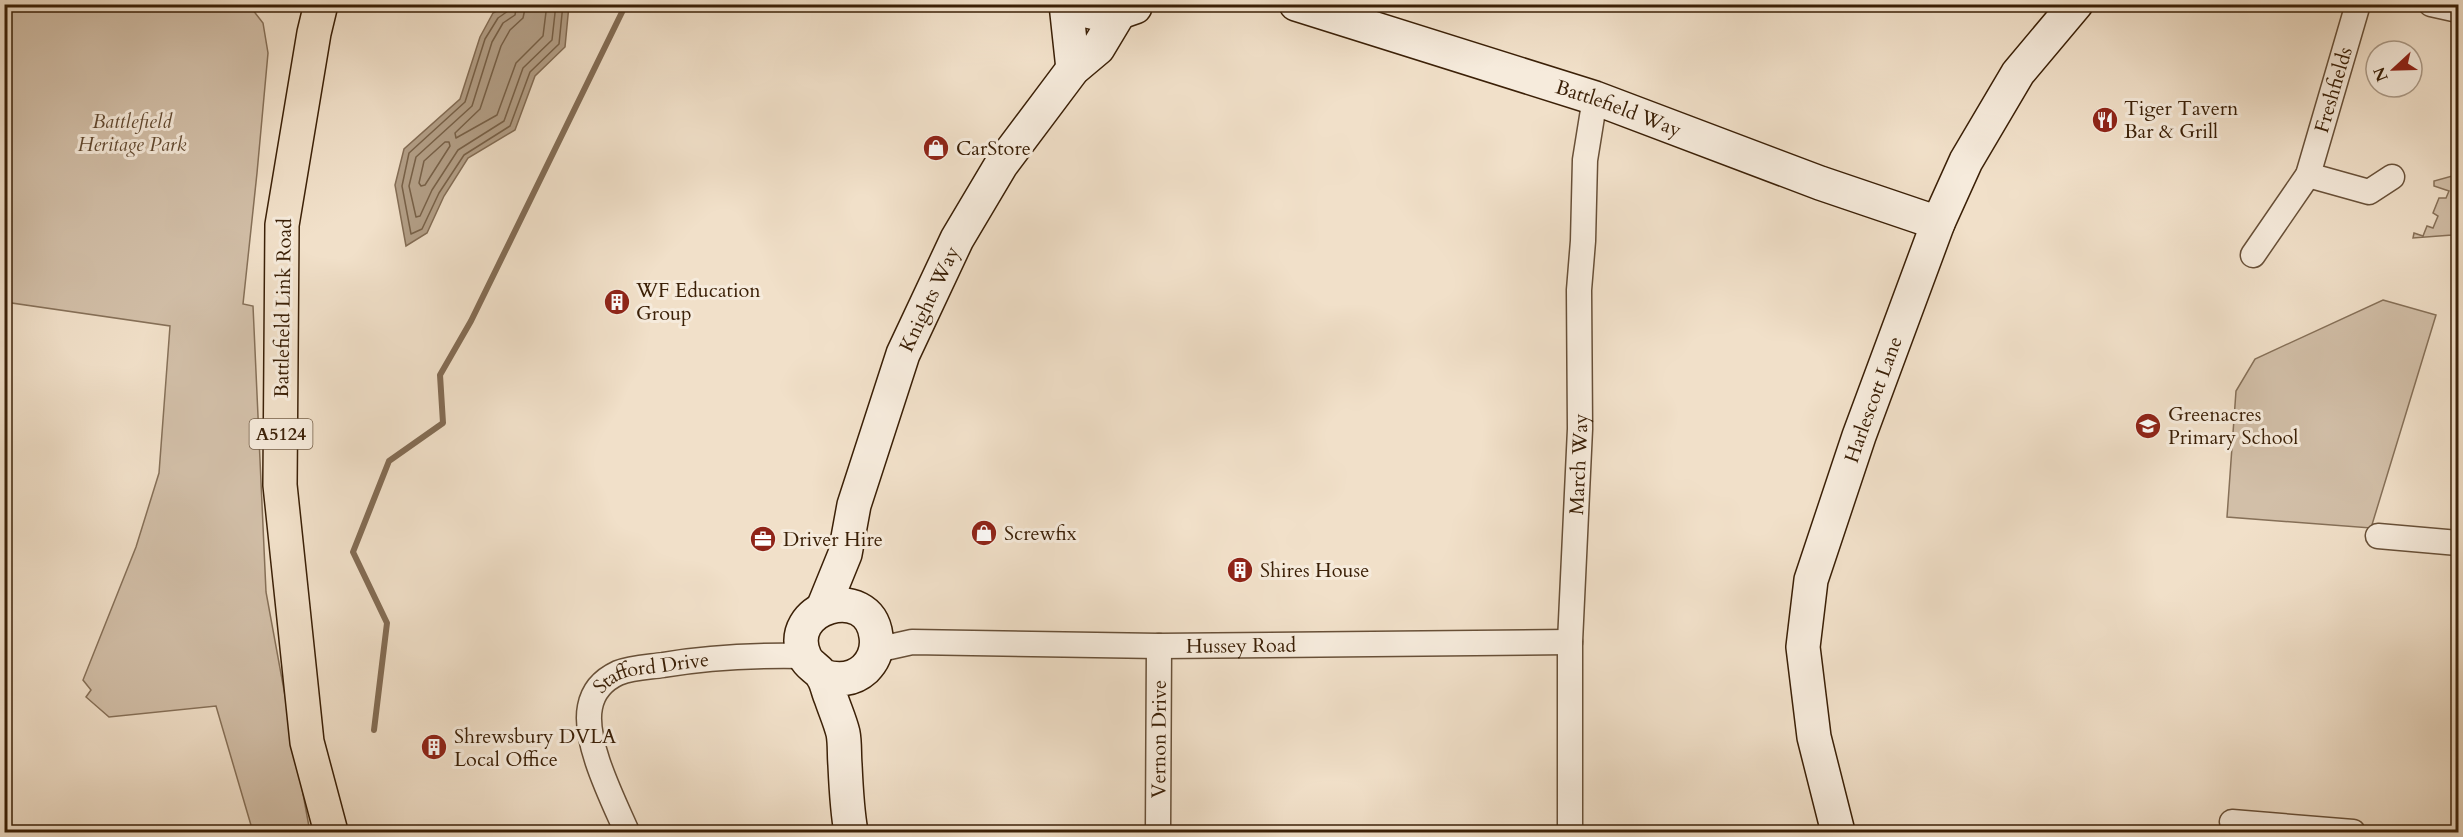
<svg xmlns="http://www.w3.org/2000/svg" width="2463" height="837" font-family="Cardo,serif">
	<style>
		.green { fill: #d2bfa8; stroke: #867058; stroke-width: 1.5 }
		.water { fill: #b39f87; stroke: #836c54; stroke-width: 1.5 }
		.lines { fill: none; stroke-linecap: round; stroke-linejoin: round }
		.shore { stroke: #776047; stroke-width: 1.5 }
		.stream { stroke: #836c54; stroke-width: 6 }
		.street-casing { stroke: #685038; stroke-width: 27 }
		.secondary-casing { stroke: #3b2007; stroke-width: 36 }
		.primary-casing { stroke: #3b2007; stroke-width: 36 }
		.street { stroke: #f6ebdc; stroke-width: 24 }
		.secondary { stroke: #f6ebdc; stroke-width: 33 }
		.primary { stroke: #f1e0c9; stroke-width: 33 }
		.labels { text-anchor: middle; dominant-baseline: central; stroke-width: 6; stroke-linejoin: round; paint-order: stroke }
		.shield { fill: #f6ebdc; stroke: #735d47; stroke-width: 1.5 }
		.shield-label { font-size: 18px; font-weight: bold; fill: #3b2007 }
		.street-label { font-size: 20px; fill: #3b2007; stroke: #f6ebdc }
		.poi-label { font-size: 20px; fill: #3b2007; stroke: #f6ebdc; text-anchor: start }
		.park-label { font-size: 20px; font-style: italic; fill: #61482f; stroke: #f6ebdc }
	</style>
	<rect width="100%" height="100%" fill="#f1e0c9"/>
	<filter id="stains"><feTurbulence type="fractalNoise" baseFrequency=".00333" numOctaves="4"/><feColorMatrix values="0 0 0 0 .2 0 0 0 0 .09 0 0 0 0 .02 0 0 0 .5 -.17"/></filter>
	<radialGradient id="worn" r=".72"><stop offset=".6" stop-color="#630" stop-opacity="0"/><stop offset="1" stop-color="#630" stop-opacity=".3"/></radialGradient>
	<g class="green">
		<path d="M4 5H249L263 23 268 53 257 173 243 304 253 306 266 592 310 832H253L216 706 109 717 86 697 91 690 83 680 136 547 159 473 170 326 5 302Z"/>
		<path d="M2458 168V218L2452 235 2413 238 2414 233 2423 236 2427 226 2433 228 2438 216 2433 213 2439 198H2446L2449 191 2434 186V181L2456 175 2454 169Z"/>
		<path d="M2383 300 2436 315 2371 528 2227 517 2236 391 2255 359Z"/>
	</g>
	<path class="water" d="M508 5H569L565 47 535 76 515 130 468 158 444 196 427 233 406 246 395 185 404 149 460 99 480 37 493 13Z"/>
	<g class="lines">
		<g class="shore">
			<path d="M510 4 508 11 498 18 485 39 465 102 409 153 402 186 411 234 422 229 439 193 464 155 510 126 530 72 559 44 563 4"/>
			<path d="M517 4 515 15 503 23 492 42 472 106 416 157 409 186 416 217 420 216 432 190 458 150 504 121 523 68 552 40 556 4"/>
			<path d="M526 4 523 18 510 30 501 46 480 109 455 133 456 138 497 115 516 63 543 36 547 4"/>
			<path d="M445 142H449L450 146 425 185 421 186 419 183 424 161Z"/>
		</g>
		<path class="stream" d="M374 730 387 623 353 552 389 461 443 423 440 375 471 321 626 4"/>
		<g class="street-casing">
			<g id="street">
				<path d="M2431 4 2458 10"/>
				<path d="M2308 175 2369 192 2392 177"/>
				<path id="s1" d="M2253 255 2308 175 2358 4"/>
				<path d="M2378 536 2458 543"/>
				<path id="s2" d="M876 650 912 642 1159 646 1570 642"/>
				<path d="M2232 822 2353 832"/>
				<path id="s3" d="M627 832C613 800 583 741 590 707 593 691 603 680 618 673 632 667 649 667 663 665 710 657 757 655 805 656"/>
				<path id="s4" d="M1158 832 1159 646"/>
				<path id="s5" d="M1570 832V642L1580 429 1579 290 1583 241 1585 160 1595 98"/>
			</g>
		</g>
		<g class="secondary-casing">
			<g id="secondary">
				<path d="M1066 4 1073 69"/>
				<path d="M1072 4C1093 17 1112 16 1135 7"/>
				<path id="s6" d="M1296 4 1595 98 1820 183 1938 223"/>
				<path id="s7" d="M823 608 845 554 854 505 903 354 957 239 1001 165 1073 69 1098 48 1119 13"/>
				<path d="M823 676C838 681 853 680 865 669 874 660 878 649 876 636 869 581 782 607 805 657 809 666 819 669 823 677 827 683 828 692 831 698 835 710 840 721 843 733 845 743 844 754 845 765 846 787 847 810 851 832"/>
				<path id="s8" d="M1838 832 1814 737 1803 647 1811 580 1859 436 1938 223 1966 161 2018 73 2076 4"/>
			</g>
		</g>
		<g class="primary-casing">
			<path id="primary" d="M321 4 314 33 282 225 280 485 307 742 331 832"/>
		</g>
		<use href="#street" class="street"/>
		<use href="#secondary" class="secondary"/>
		<use href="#primary" class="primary"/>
	</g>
	<defs>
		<g id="restaurant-disc" transform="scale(1.35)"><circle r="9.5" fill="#8f2418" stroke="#f6ebdc"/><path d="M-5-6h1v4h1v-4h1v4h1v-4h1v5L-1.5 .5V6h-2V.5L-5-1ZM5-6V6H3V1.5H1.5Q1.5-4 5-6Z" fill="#fff"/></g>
		<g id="shop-disc" transform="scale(1.35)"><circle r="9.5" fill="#8f2418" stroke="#f6ebdc"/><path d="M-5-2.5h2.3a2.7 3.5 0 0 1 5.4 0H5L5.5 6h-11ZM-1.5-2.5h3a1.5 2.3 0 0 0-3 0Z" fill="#fff"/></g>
		<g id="building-disc" transform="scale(1.35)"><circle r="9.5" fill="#8f2418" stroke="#f6ebdc"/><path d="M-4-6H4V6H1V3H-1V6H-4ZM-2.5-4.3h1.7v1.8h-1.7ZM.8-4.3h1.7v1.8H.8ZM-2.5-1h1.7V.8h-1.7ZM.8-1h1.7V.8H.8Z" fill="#fff"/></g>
		<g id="school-disc" transform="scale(1.35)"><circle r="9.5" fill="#8f2418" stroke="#f6ebdc"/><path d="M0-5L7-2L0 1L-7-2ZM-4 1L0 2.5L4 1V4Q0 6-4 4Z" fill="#fff"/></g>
		<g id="office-disc" transform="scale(1.35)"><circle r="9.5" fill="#8f2418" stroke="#f6ebdc"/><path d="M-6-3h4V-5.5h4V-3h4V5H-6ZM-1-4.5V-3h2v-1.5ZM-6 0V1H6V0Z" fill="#fff"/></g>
	</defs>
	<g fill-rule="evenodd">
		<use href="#restaurant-disc" x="2105" y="120"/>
		<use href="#shop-disc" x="936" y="148"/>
		<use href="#building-disc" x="617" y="302"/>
		<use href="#school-disc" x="2148" y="426"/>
		<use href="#shop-disc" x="984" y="533"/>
		<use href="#office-disc" x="763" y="539"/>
		<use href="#building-disc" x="1240" y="570"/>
		<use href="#building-disc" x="434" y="747"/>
	</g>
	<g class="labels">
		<rect class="shield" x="249.5" y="419" width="63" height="30" rx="4.5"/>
		<g class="shield-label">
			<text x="281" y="434">A5124</text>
		</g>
		<g class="street-label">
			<text stroke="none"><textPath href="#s1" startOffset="186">Freshfields</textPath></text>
			<text stroke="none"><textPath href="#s6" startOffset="339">Battlefield Way</textPath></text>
			<text stroke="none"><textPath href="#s7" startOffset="328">Knights Way</textPath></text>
			<text transform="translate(283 308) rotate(-89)">Battlefield Link Road</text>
			<text stroke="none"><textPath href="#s8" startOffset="447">Harlescott Lane</textPath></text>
			<text stroke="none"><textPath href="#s5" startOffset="368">March Way</textPath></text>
			<text stroke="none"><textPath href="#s2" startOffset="366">Hussey Road</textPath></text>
			<text stroke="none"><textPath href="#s3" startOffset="210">Stafford Drive</textPath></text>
			<text stroke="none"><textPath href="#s4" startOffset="93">Vernon Drive</textPath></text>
		</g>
		<g class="poi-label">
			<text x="2124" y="108">Tiger Tavern<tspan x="2124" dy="23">Bar &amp; Grill</tspan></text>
			<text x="956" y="148">CarStore</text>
			<text x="636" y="290">WF Education<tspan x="636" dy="23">Group</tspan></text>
			<text x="2168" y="414">Greenacres<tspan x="2168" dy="23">Primary School</tspan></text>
			<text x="1004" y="533">Screwfix</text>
			<text x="783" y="539">Driver Hire</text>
			<text x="1260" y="570">Shires House</text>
			<text x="454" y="736">Shrewsbury DVLA<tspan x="454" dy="23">Local Office</tspan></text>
		</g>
		<g class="park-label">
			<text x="132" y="121">Battlefield<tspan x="132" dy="23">Heritage Park</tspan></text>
		</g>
	</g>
	<rect width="2463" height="837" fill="none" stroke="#f1e0c9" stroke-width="24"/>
	<rect x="6" y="6" width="2451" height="825" fill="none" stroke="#3b2007" stroke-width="3"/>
	<rect x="12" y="12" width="2439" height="813" fill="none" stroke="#3b2007" stroke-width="1.5"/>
	<g transform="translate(2394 69) rotate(248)"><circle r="28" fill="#f6ebdc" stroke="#ab9a87" stroke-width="1.5"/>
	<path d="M0-4.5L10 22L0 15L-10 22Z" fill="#8f2418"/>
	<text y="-9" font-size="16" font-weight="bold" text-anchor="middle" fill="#3b2007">N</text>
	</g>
	<rect width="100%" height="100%" filter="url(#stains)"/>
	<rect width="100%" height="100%" fill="url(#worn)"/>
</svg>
